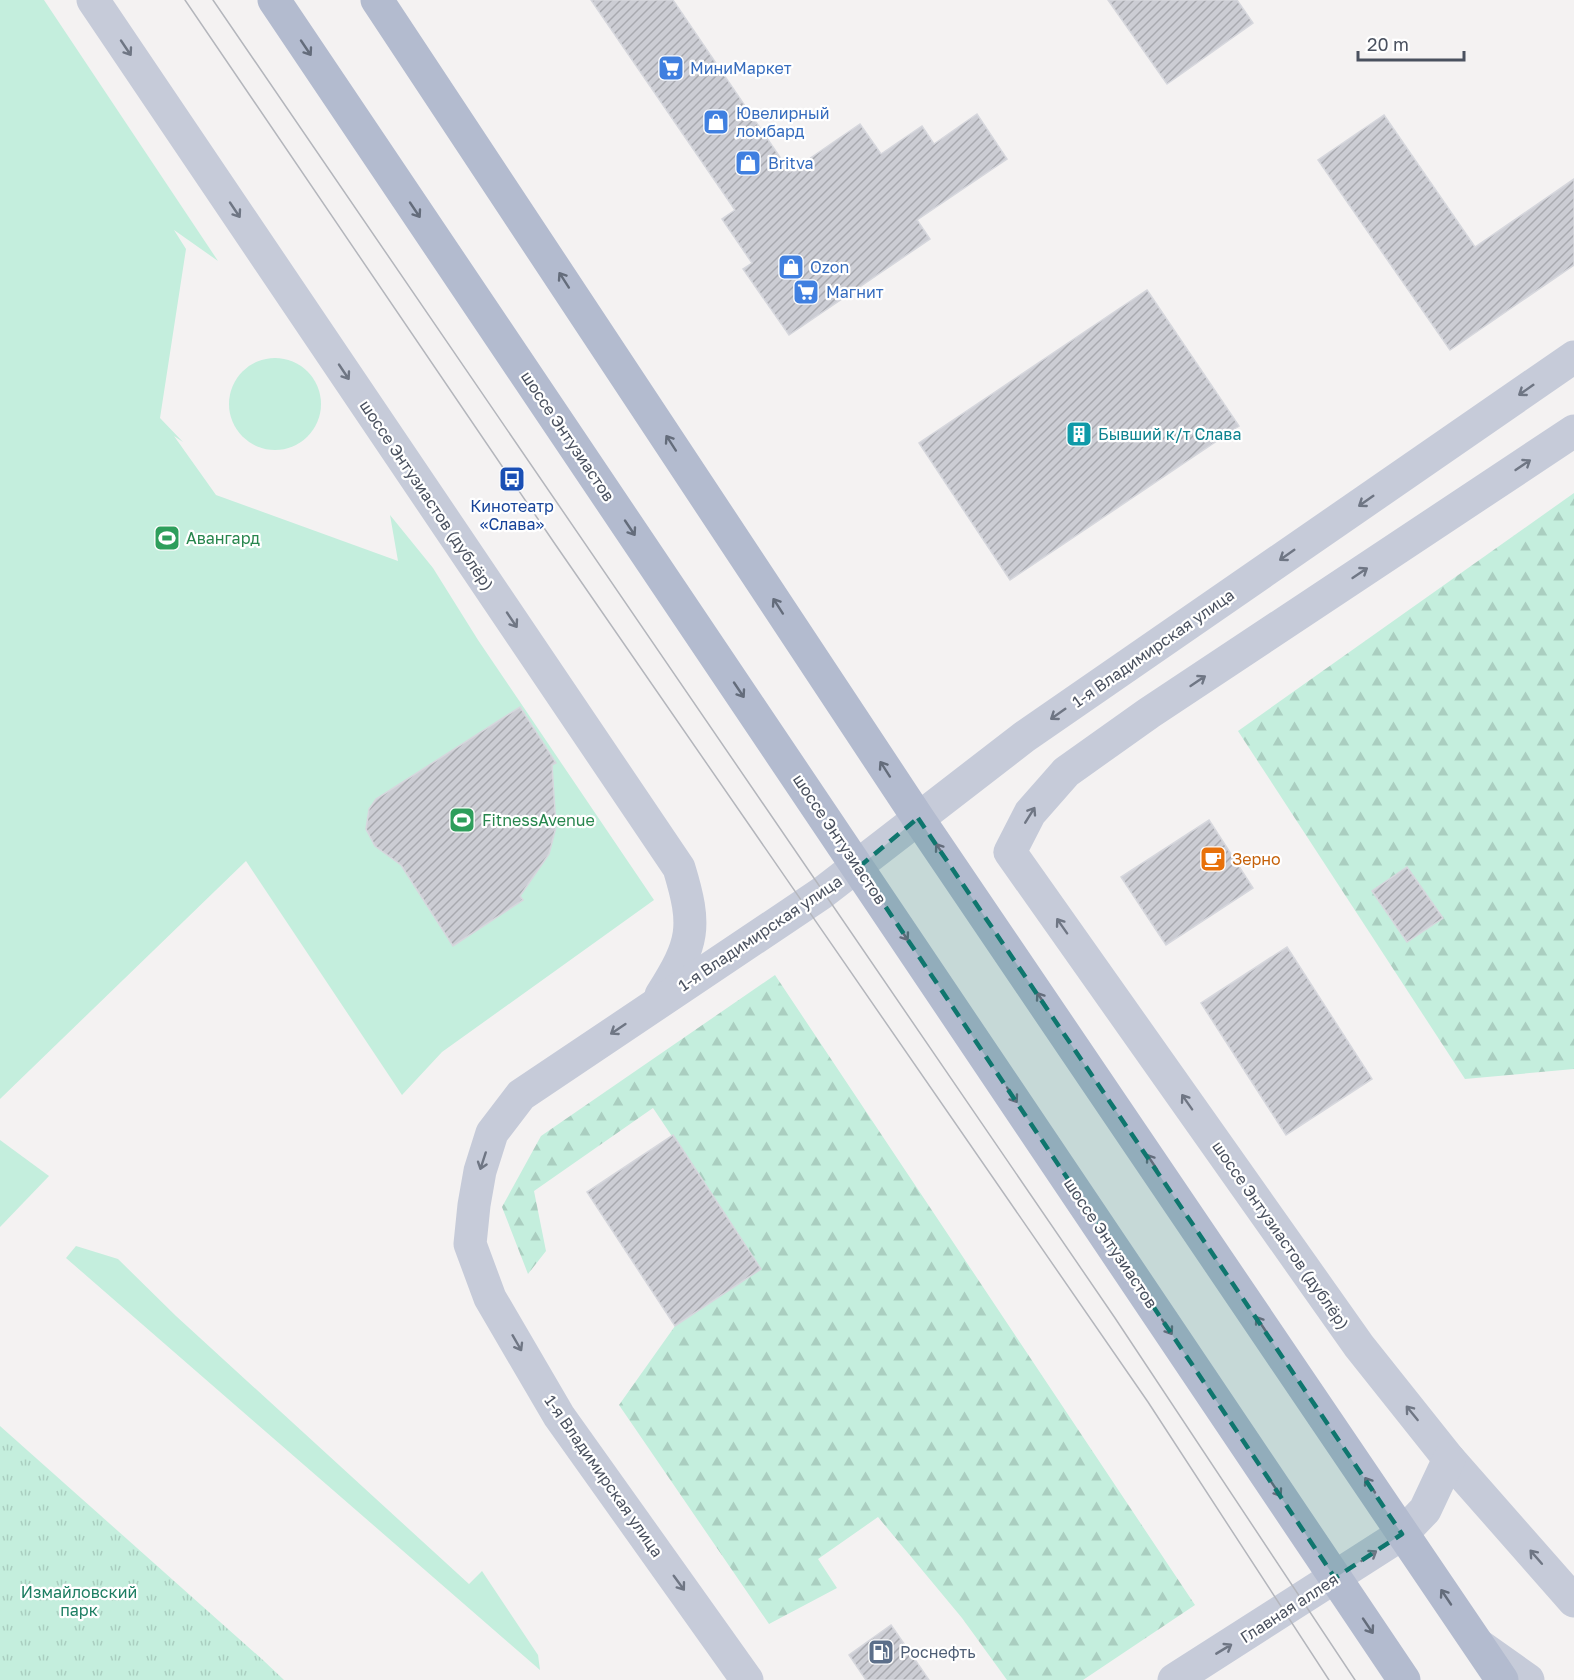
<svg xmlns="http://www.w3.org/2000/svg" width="1574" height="1680" font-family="'Golos Text',sans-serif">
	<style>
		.green { fill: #c4eedd }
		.forest { fill: url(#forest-firs) }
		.park { fill: url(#park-tufts) }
		.building { fill: url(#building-hatch); stroke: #d6d7dd; stroke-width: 1.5 }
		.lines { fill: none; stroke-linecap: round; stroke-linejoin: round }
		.secondary { stroke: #c6cbd9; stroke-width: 33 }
		.primary { stroke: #b3bbcf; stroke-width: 33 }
		.tram { stroke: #b4b6bc; stroke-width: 1.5 }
		.oneway { stroke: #6f7684 }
		.oneway2 { stroke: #646c7b }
		.marked { fill: #0f766e; fill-opacity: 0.2; stroke: #0f766e; stroke-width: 4.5; stroke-dasharray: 12 8; stroke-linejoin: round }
		.labels { text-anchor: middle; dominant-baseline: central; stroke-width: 4.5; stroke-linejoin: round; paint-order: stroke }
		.shop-label { font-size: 16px; fill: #366cbe; stroke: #fff; text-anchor: start }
		.culture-label { font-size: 16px; fill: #0d838f; stroke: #fff; text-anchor: start }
		.street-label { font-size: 16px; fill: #4a515f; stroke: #fff }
		.transit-label { font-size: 16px; fill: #164399; stroke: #fff }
		.leisure-label { font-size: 16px; fill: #27864d; stroke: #fff; text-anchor: start }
		.food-label { font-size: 16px; fill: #c56008; stroke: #fff; text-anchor: start }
		.park-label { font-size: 16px; fill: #1d7e62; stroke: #fff }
		.service-label { font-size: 16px; fill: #4e5e75; stroke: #fff; text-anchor: start }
	</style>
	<defs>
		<pattern id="forest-firs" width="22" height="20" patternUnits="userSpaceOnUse" patternTransform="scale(1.5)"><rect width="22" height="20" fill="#c4eedd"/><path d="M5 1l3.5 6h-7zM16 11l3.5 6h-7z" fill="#aacec0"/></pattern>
		<pattern id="park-tufts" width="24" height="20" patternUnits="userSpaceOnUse" patternTransform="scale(1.5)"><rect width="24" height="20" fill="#c4eedd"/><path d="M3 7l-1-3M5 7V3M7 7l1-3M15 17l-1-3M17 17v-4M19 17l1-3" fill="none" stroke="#aacec0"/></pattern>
		<pattern id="building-hatch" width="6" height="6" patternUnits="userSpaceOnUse" patternTransform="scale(1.5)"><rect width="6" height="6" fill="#cccdd4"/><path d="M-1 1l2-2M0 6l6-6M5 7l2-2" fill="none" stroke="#a8a9af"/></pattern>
	</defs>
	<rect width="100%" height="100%" fill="#f4f2f2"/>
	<g class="green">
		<path d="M0 0H44L218 261 174 230 186 249 160 418 183 442 174 436 216 495 398 561 390 515 433 568 478 640 654 900 442 1052 402 1095 246 861 0 1099Z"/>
		<circle cx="275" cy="404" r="46"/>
		<path d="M0 1140 49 1176 0 1227Z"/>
		<path d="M76 1246 118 1259 176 1316 469 1584 482 1571 538 1655 540 1670 66 1258Z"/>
	</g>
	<g class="forest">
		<path d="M1574 493V1069L1465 1079 1238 731Z"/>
		<path d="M775 975 1195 1605 1083 1680H1007L962 1618 878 1517 818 1559 837 1588 769 1624 619 1405 675 1326 761 1269 653 1108 534 1191 546 1251 528 1274 502 1207 541 1136Z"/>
	</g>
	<path class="park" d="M0 1426 264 1661 284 1680H0Z"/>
	<g class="building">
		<path d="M591 0H673L790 172 860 124 881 154 922 126 934 144 977 114 1007 159 917 220 930 239 789 335 743 269 752 263 722 219 735 210Z"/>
		<path d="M1108 0H1237L1253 23 1167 84Z"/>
		<path d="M1384 115 1475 247 1574 179V265L1450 350 1318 160Z"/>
		<path d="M1147 290 1239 426 1010 580 919 443Z"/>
		<path d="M520 707 556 763 552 765 556 827 549 854 520 896 523 900 453 946 401 865 375 846 366 829 369 809 376 799Z"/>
		<path d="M1209 820 1253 888 1166 945 1121 877Z"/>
		<path d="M1407 867 1443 918 1407 942 1372 891Z"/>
		<path d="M1287 947 1372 1079 1286 1135 1201 1003Z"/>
		<path d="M673 1135 761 1269 675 1326 587 1192Z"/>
		<path d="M891 1625 929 1680H866L849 1655Z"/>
	</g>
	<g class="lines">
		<g class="secondary">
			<path d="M93 0 679 868C697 927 694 943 661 995"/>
			<path d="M1574 431 1149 713 1066 772 1030 813 1010 852 1359 1346 1449 1459 1574 1601"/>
			<path d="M1480 1646 1528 1680"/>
			<path d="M747 1680 559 1416 490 1298 470 1244 474 1205 480 1171 492 1133 521 1095 822 893 1024 737 1574 357"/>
			<path d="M1174 1680 1402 1534 1425 1510 1449 1459"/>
		</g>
		<g class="primary">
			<path d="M274 0 1404 1680"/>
			<path d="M377 0 918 818 1502 1680"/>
		</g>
		<g class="tram">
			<path d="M185 0 555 544 1148 1402 1329 1680"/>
			<path d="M213 0 1115 1318 1355 1680"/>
		</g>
	</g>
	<defs><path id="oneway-shaft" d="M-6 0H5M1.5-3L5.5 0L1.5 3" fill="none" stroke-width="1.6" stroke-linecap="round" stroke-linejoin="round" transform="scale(1.5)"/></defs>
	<g class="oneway">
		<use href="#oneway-shaft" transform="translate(126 48) rotate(56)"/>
		<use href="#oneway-shaft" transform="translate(235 210) rotate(56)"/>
		<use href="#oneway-shaft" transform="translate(344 372) rotate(56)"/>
		<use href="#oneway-shaft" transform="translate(1526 390) rotate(145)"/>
		<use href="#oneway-shaft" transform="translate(1523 465) rotate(-34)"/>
		<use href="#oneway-shaft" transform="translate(1366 501) rotate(145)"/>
		<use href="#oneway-shaft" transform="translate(1287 555) rotate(145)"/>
		<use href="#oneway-shaft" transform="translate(1360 573) rotate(-34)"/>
		<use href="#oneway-shaft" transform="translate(512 620) rotate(56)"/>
		<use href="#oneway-shaft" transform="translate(1198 681) rotate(-34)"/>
		<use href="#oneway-shaft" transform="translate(1058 714) rotate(145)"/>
		<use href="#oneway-shaft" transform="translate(1030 815) rotate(-58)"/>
		<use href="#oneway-shaft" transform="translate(1062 926) rotate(-125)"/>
		<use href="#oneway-shaft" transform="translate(618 1029) rotate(146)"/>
		<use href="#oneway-shaft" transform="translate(1187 1102) rotate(-125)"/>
		<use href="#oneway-shaft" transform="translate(483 1161) rotate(108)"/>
		<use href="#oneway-shaft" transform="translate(517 1343) rotate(60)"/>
		<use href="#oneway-shaft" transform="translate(1412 1413) rotate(-129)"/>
		<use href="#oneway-shaft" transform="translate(1369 1556) rotate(-33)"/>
		<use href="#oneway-shaft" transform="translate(1536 1557) rotate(-131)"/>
		<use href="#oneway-shaft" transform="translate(679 1583) rotate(54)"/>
		<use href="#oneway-shaft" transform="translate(1224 1649) rotate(-31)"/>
	</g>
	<g class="oneway2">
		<use href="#oneway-shaft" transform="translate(306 48) rotate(56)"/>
		<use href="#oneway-shaft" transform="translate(415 210) rotate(56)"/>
		<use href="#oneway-shaft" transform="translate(564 280) rotate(-123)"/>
		<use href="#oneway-shaft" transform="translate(671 443) rotate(-123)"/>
		<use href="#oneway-shaft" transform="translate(630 528) rotate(56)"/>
		<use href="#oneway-shaft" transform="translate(778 606) rotate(-123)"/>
		<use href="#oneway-shaft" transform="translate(739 690) rotate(56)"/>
		<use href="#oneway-shaft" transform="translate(885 769) rotate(-123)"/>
		<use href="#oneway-shaft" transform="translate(941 851) rotate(-125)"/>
		<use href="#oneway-shaft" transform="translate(903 933) rotate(56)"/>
		<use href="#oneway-shaft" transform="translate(1042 1000) rotate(-124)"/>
		<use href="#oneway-shaft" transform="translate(1012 1095) rotate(56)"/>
		<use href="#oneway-shaft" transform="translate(1152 1162) rotate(-124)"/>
		<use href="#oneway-shaft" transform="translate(1261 1324) rotate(-124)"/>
		<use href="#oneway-shaft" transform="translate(1167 1327) rotate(56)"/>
		<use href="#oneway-shaft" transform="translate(1370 1485) rotate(-124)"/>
		<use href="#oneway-shaft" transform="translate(1276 1489) rotate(56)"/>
		<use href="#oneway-shaft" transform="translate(1446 1597) rotate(-124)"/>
		<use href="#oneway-shaft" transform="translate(1368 1626) rotate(56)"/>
	</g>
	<path class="marked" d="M918 818 1402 1534 1335 1578 859 867Z"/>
	<defs>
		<g id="supermarket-square" transform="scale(1.35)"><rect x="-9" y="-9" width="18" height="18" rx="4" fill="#3f7fe0" stroke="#fff"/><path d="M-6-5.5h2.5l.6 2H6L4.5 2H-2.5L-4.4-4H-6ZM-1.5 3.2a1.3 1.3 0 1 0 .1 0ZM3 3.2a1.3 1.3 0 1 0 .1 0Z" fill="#fff"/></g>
		<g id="shop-square" transform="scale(1.35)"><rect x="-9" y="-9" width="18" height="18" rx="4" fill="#3f7fe0" stroke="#fff"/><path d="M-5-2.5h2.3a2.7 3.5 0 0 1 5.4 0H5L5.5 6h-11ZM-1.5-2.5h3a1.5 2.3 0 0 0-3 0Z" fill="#fff"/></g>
		<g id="building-square" transform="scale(1.35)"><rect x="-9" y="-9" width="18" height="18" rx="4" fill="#0f9aa8" stroke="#fff"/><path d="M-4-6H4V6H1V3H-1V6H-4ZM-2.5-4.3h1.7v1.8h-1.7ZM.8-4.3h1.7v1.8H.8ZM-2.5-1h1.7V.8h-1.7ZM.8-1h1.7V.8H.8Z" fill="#fff"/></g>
		<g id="bus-square" transform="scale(1.35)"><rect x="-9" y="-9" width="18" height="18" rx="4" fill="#1a4fb4" stroke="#fff"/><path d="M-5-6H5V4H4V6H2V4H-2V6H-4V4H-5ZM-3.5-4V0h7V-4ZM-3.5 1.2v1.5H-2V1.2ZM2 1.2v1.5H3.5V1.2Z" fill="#fff"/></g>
		<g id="stadium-square" transform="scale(1.35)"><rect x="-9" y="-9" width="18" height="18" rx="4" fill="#2e9e5b" stroke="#fff"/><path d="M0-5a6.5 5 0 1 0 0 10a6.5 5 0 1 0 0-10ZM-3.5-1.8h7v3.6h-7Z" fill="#fff"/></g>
		<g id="cafe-square" transform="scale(1.35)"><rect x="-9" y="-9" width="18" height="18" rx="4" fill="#e8710a" stroke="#fff"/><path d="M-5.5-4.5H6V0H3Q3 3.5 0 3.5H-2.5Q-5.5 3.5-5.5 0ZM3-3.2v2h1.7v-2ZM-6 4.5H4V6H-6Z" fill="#fff"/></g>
		<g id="fuel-square" transform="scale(1.35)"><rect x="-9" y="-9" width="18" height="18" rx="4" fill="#5c6f8a" stroke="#fff"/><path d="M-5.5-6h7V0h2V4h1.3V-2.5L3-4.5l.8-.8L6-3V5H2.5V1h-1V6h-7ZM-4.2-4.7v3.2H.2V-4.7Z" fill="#fff"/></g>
	</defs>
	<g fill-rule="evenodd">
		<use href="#supermarket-square" x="671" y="68"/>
		<use href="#shop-square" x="716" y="122"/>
		<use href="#shop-square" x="748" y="163"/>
		<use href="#shop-square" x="791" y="267"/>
		<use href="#supermarket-square" x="806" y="292"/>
		<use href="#building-square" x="1079" y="434"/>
		<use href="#bus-square" x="512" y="479"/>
		<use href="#stadium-square" x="167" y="538"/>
		<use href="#stadium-square" x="462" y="820"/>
		<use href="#cafe-square" x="1213" y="859"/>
		<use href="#fuel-square" x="881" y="1652"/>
	</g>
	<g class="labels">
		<g class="shop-label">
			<text x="690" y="68">МиниМаркет</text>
			<text x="736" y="113">Ювелирный<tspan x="736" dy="18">ломбард</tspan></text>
			<text x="768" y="163">Britva</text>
			<text x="810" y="267">Ozon</text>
			<text x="826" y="292">Магнит</text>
		</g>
		<g class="culture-label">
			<text x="1098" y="434">Бывший к/т Слава</text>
		</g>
		<g class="street-label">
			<text transform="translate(568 436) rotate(56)">шоссе Энтузиастов</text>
			<text transform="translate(427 495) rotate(56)">шоссе Энтузиастов (дублёр)</text>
			<text transform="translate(1153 648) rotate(-35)">1-я Владимирская улица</text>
			<text transform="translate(840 839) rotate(56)">шоссе Энтузиастов</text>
			<text transform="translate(760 933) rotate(-34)">1-я Владимирская улица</text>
			<text transform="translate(1281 1235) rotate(55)">шоссе Энтузиастов (дублёр)</text>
			<text transform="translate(1111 1243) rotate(56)">шоссе Энтузиастов</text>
			<text transform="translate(604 1476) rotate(55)">1-я Владимирская улица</text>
			<text transform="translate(1289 1608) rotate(-33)">Главная аллея</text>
		</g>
		<g class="transit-label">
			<text x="512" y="506">Кинотеатр<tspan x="512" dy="18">«Слава»</tspan></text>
		</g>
		<g class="leisure-label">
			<text x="186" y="538">Авангард</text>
			<text x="482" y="820">FitnessAvenue</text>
		</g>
		<g class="food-label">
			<text x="1232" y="859">Зерно</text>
		</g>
		<g class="park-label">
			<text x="79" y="1592">Измайловский<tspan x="79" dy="18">парк</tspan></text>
		</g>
		<g class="service-label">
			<text x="900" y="1652">Роснефть</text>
		</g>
	</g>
	<path d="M1358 51v9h106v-9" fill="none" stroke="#4a515f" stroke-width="3"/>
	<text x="1367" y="51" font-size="18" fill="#4a515f" stroke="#ffffff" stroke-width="4.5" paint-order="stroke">20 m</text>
</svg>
